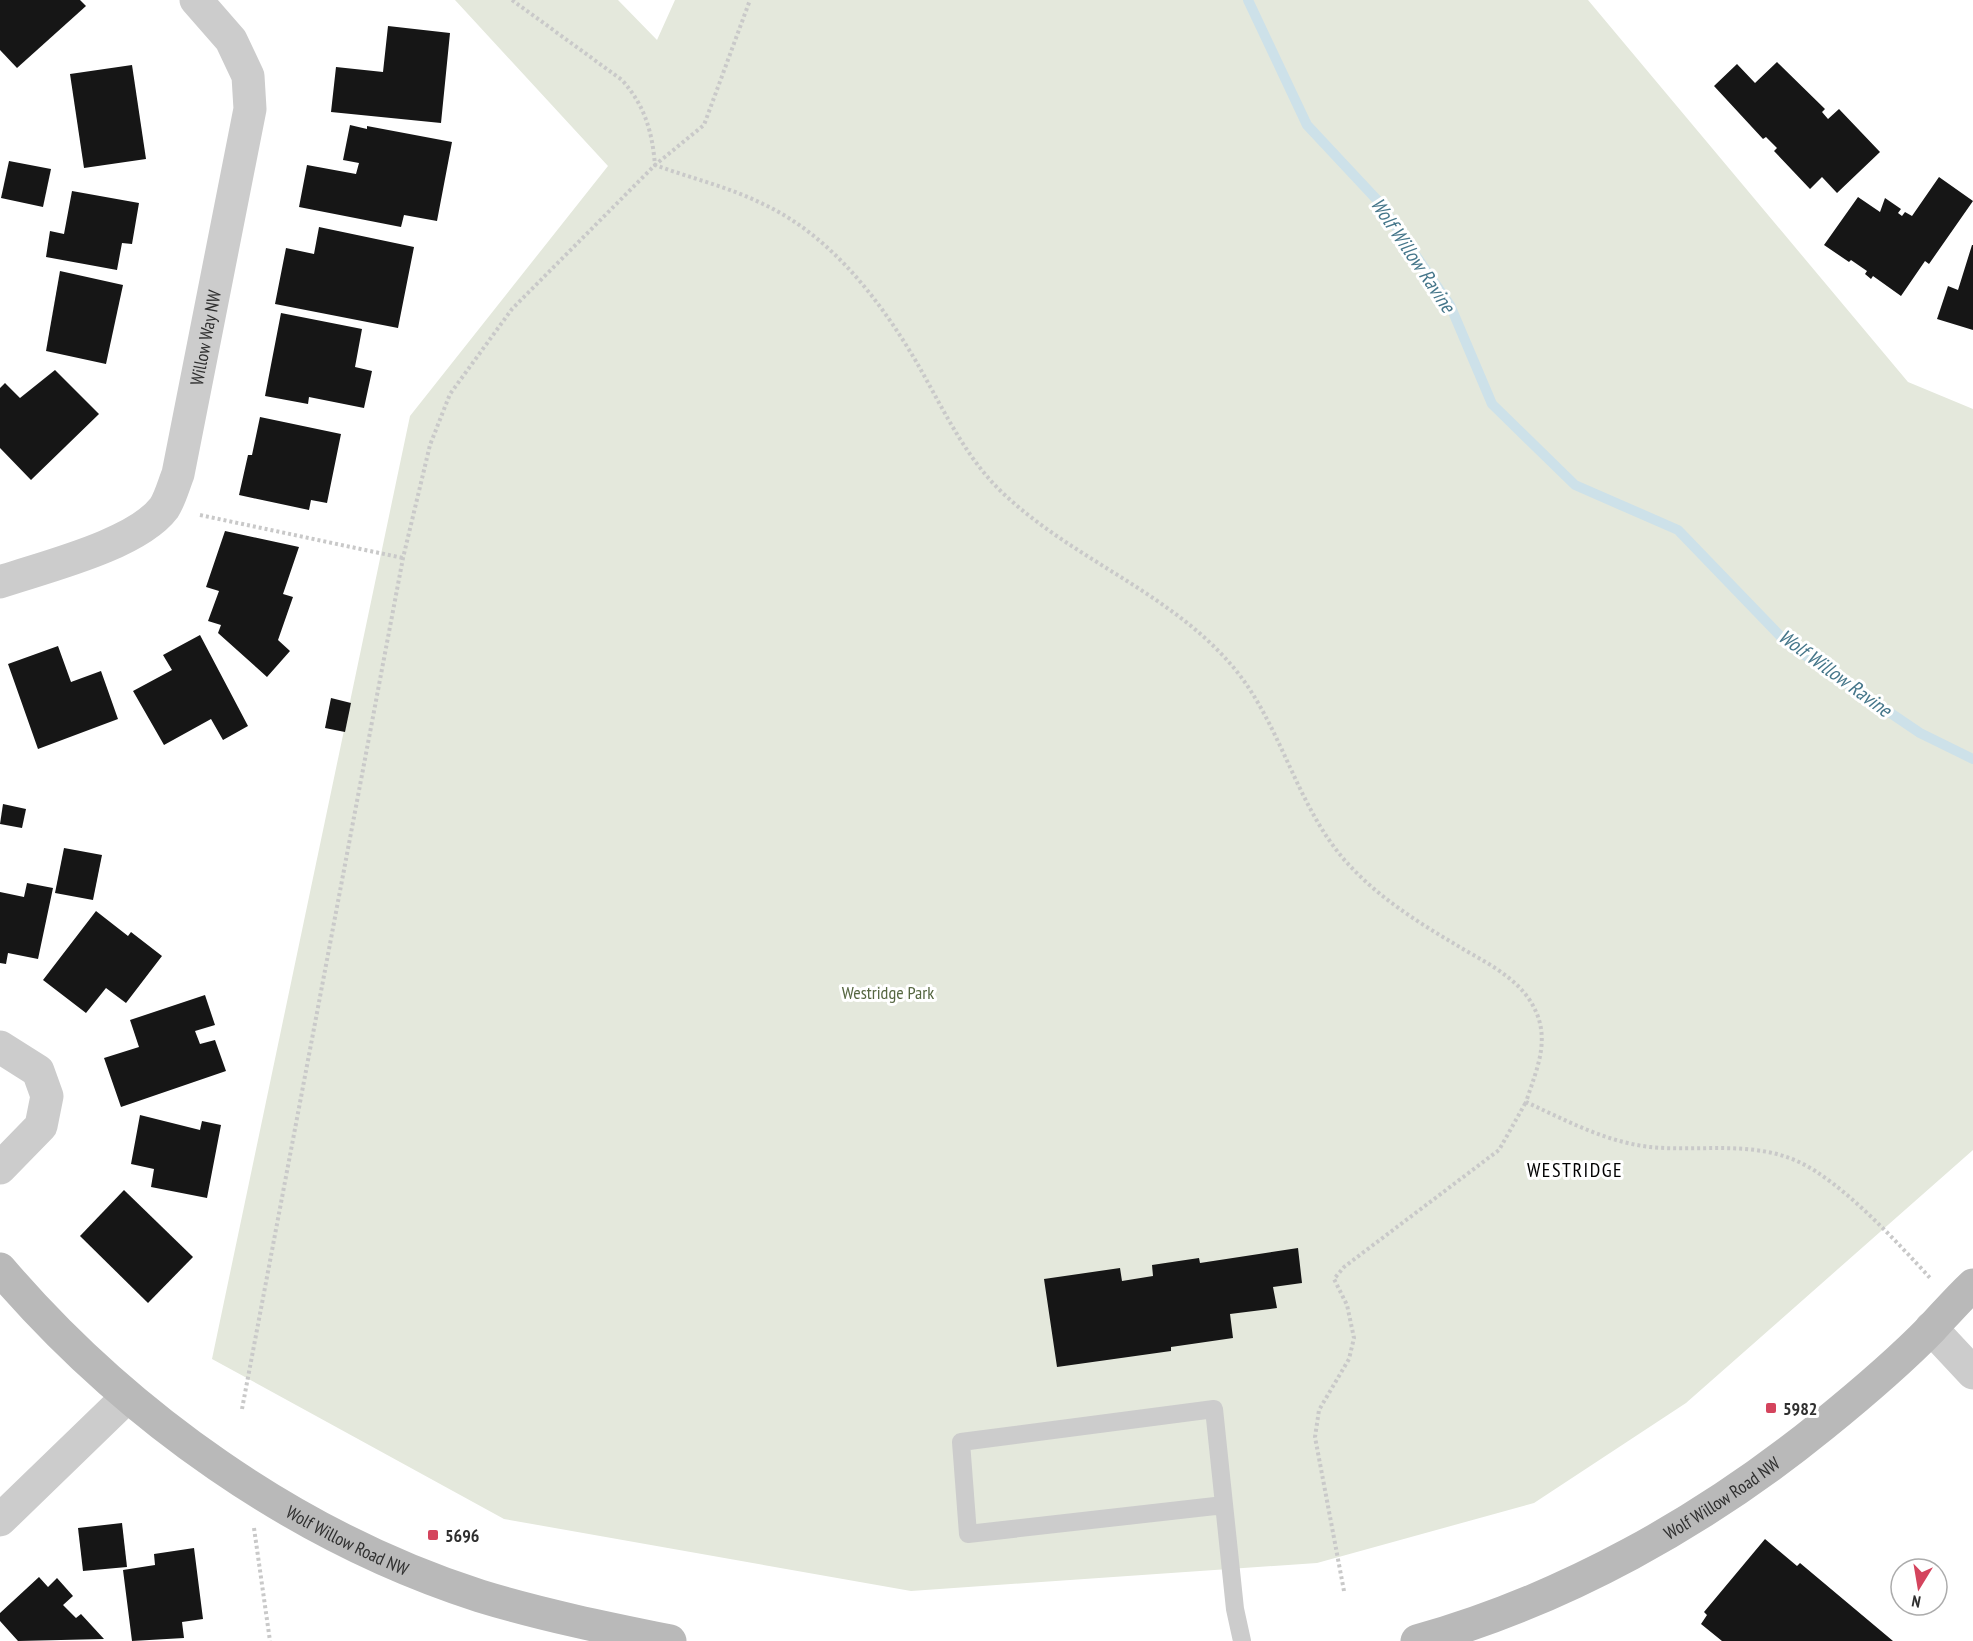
<svg xmlns="http://www.w3.org/2000/svg" width="1973" height="1641" font-family="'PT Sans Narrow',sans-serif">
	<style>
		.green { fill: #e4e8dc }
		.lines { fill: none; stroke-linecap: round; stroke-linejoin: round }
		.stream { stroke: #cde1e9; stroke-width: 10 }
		.building { fill: #161616 }
		.path { stroke: #c9c9c9; stroke-width: 4; stroke-dasharray: 3 3; stroke-linecap: butt }
		.lane { stroke: #ccc; stroke-width: 18 }
		.street { stroke: #ccc; stroke-width: 33 }
		.secondary { stroke: #b9b9b9; stroke-width: 33 }
		.poi-dot { fill: #d4445d; stroke: #fff; stroke-width: 2 }
		.labels { text-anchor: middle; dominant-baseline: central; stroke-width: 6; stroke-linejoin: round; paint-order: stroke }
		.street-label { font-size: 18px; fill: #2f2f2f; stroke: #fff }
		.park-label { font-size: 18px; fill: #566741; stroke: #fff }
		.poi-label { font-size: 18px; font-weight: bold; fill: #2f2f2f; stroke: #fff; text-anchor: start }
		.water-label { font-size: 20px; font-style: italic; fill: #45768a; stroke: #fff }
		.neighbourhood-label { font-size: 20px; letter-spacing: 1.5px; fill: #000; stroke: #fff }
	</style>
	<rect width="100%" height="100%" fill="#fff"/>
	<path class="green" d="M455 0H618L657 40 675 0H1588L1908 382 1973 409V1150L1686 1403 1534 1503 1317 1563 911 1591 504 1519 212 1359 410 416 608 166Z"/>
	<g class="lines">
		<path class="stream" d="M1248 0 1307 125 1379 202 1450 305 1492 404 1575 485 1678 530 1787 643 1920 733 1973 759"/>
	</g>
	<g class="building">
		<path d="M0 0H80L86 6 17 68 0 50Z"/>
		<path d="M388 26 450 33 441 123 331 112 336 67 383 72Z"/>
		<path d="M1777 62 1825 109 1822 112 1828 119 1839 109 1880 152 1837 193 1822 177 1810 189 1774 151 1777 148 1766 137 1763 139 1714 86 1737 64 1755 83Z"/>
		<path d="M132 65 146 159 84 168 70 74Z"/>
		<path d="M350 125 367 129V126L452 142 437 221 404 215 401 227 299 207 307 165 356 174 359 163 343 160Z"/>
		<path d="M9 161 51 169 43 207 1 198Z"/>
		<path d="M1939 177 1973 201 1929 264 1925 261 1901 296 1873 276 1871 279 1865 274 1867 271 1851 260 1849 262 1824 245 1858 197 1880 212 1885 198 1901 209 1898 213 1902 216 1905 212 1912 216Z"/>
		<path d="M72 191 139 203 132 244 122 243 117 270 46 257 50 231 64 234Z"/>
		<path d="M319 227 414 247 398 328 275 304 286 248 314 254Z"/>
		<path d="M1972 245H1973V330L1937 319 1948 286 1958 290Z"/>
		<path d="M60 271 123 285 106 364 46 351Z"/>
		<path d="M281 313 362 329 355 367 372 371 364 408 309 397 308 404 265 396Z"/>
		<path d="M55 370 99 414 31 480 0 448V388L5 383 20 398Z"/>
		<path d="M260 417 341 434 327 503 311 500 309 510 239 495 248 455H252Z"/>
		<path d="M225 531 299 547 283 594 293 597 278 640 290 651 267 677 218 633 221 625 208 621 219 591 206 587Z"/>
		<path d="M200 635 248 726 223 740 211 719 164 745 133 691 172 670 163 655Z"/>
		<path d="M58 646 71 682 101 671 118 719 38 749 8 664Z"/>
		<path d="M331 698 351 703 345 732 325 728Z"/>
		<path d="M3 804 26 809 22 828 0 824Z"/>
		<path d="M64 848 102 855 93 900 55 893Z"/>
		<path d="M27 883 53 888 38 959 8 953 6 964 0 963V892L24 897Z"/>
		<path d="M96 911 128 936 131 932 162 956 126 1003 106 988 86 1013 43 980Z"/>
		<path d="M205 995 215 1025 195 1031 200 1044 215 1040 226 1071 121 1107 104 1058 139 1047 130 1020Z"/>
		<path d="M140 1115 200 1130 202 1121 221 1125 207 1198 151 1187 154 1169 131 1164Z"/>
		<path d="M124 1190 193 1257 148 1303 80 1236Z"/>
		<path d="M1298 1248 1302 1283 1273 1287 1277 1308 1230 1314 1233 1338 1171 1347V1351L1057 1367 1044 1279 1120 1268 1122 1281 1153 1276 1152 1265 1199 1258 1200 1263Z"/>
		<path d="M122 1523 127 1567 83 1571 78 1528Z"/>
		<path d="M1765 1539 1797 1566 1800 1563 1893 1641H1722L1701 1624 1707 1615 1704 1612Z"/>
		<path d="M194 1548 203 1619 182 1622 184 1638 132 1641 123 1570 155 1565 154 1554Z"/>
		<path d="M39 1577 48 1587 57 1578 73 1596 63 1605 76 1618 81 1614 104 1639 18 1641 0 1621V1613Z"/>
	</g>
	<g class="lines">
		<g class="path">
			<path d="M512 0 622 80C645 106 652 131 655 165 690 178 729 187 763 204 830 235 880 300 917 363 944 410 966 460 1007 497 1079 563 1176 595 1238 673 1284 732 1298 811 1350 866 1380 898 1416 921 1453 943 1479 959 1511 973 1529 999 1553 1035 1538 1065 1526 1102 1565 1120 1606 1142 1650 1147 1699 1152 1752 1140 1799 1162 1842 1182 1898 1243 1931 1279"/>
			<path d="M200 515 403 558"/>
			<path d="M242 1409 403 558 430 445 450 394 512 309 655 165 704 125 750 0"/>
			<path d="M254 1528 270 1641"/>
			<path d="M1344 1591 1315 1437 1319 1410 1349 1359 1354 1338 1347 1305 1334 1279 1344 1267 1499 1150 1526 1102"/>
		</g>
		<path class="lane" d="M1224 1505 968 1534 961 1442 1214 1409 1235 1609 1242 1641"/>
		<g class="street">
			<path id="s1" d="M0 582C44 567 136 545 164 508 170 499 174 484 178 474L250 109 248 76 231 40 196 0"/>
			<path d="M0 1047 38 1071 47 1096 41 1126 0 1168"/>
			<path d="M1931 1328 1973 1373"/>
			<path d="M0 1520 127 1397"/>
		</g>
		<g class="secondary">
			<path id="s2" d="M0 1269C125 1415 296 1537 480 1596 542 1615 606 1628 670 1641"/>
			<path id="s3" d="M1417 1641C1564 1600 1705 1521 1823 1425 1860 1395 1899 1362 1932 1328 1946 1313 1958 1299 1973 1285"/>
		</g>
	</g>
	<g class="poi-dot">
		<rect x="1765" y="1402" width="12" height="12" rx="3"/>
		<rect x="427" y="1529" width="12" height="12" rx="3"/>
	</g>
	<g class="labels">
		<g class="street-label">
			<text stroke="none"><textPath href="#s1" startOffset="358">Willow Way NW</textPath></text>
			<text stroke="none"><textPath href="#s3" startOffset="338">Wolf Willow Road NW</textPath></text>
			<text stroke="none"><textPath href="#s2" startOffset="444">Wolf Willow Road NW</textPath></text>
		</g>
		<g class="park-label">
			<text x="888" y="992">Westridge Park</text>
		</g>
		<g class="poi-label">
			<text x="1783" y="1408">5982</text>
			<text x="445" y="1535">5696</text>
		</g>
		<g class="water-label">
			<text transform="translate(1413 255) rotate(56)">Wolf Willow Ravine</text>
			<text transform="translate(1835 673) rotate(36)">Wolf Willow Ravine</text>
		</g>
		<g class="neighbourhood-label">
			<text x="1575" y="1170">WESTRIDGE</text>
		</g>
	</g>
	<g transform="translate(1919 1587) rotate(191)"><circle r="28" fill="#ffffff" stroke="#acacac" stroke-width="1.5"/>
	<path d="M0-4.5L10 22L0 15L-10 22Z" fill="#d4445d"/>
	<text y="-9" font-size="16" font-weight="bold" text-anchor="middle" fill="#2f2f2f">N</text>
	</g>
</svg>
